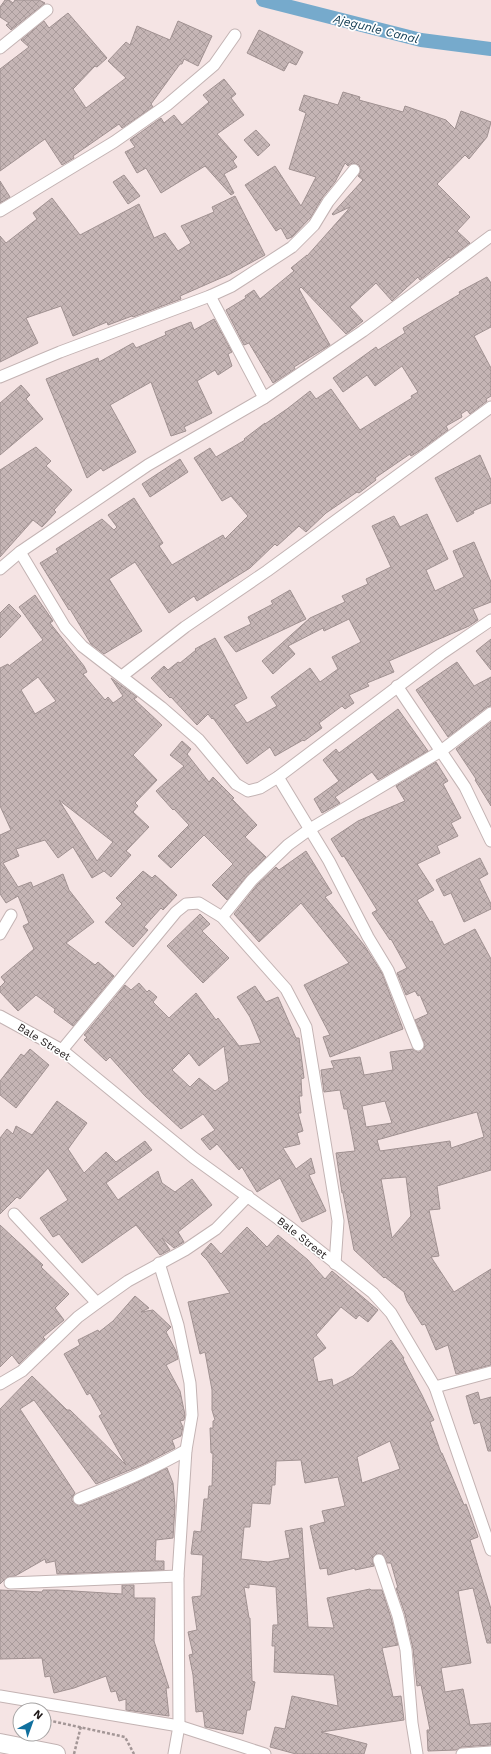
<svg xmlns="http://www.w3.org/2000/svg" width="491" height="1754" font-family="'Work Sans',sans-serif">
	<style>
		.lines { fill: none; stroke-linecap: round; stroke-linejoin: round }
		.canal { stroke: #76aacc; stroke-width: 14 }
		.building { fill: url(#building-cross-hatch); stroke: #a09191; fill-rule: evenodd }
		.minor-casing { stroke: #c3b3b3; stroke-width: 13 }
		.primary-casing { stroke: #c3b3b3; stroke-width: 20 }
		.path { stroke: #a39696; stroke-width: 2.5; stroke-dasharray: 3 2; stroke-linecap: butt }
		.minor { stroke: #fff; stroke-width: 11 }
		.primary { stroke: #fff; stroke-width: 18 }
		.labels { text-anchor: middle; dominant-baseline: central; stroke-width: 3.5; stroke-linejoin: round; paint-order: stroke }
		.street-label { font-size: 11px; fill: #1e1818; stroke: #fff }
		.water-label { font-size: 12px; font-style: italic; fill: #0d3850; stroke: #fff }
	</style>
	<defs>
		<pattern id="building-cross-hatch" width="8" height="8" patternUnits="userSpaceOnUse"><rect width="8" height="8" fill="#c5b5b5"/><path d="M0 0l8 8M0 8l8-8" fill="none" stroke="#a99b9b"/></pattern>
	</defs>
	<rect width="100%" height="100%" fill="#f5e4e4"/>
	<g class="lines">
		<path class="canal" d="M263 0 421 40 491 49"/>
	</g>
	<g class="building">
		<path d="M5 0H9L13 3 15 0H39L45 3 11 30 6 25 9 23 0 17V7Z"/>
		<path d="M68 13 107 58 97 67 95 66 73 89 86 108 126 78 108 61 126 42 130 45 137 26 170 40 178 21 212 36 198 66 184 59 182 64H180L151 104 153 107 122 128 119 124 73 156 74 158 62 165 45 139 0 171V69L29 47 21 40 44 21 49 28Z"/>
		<path d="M259 30 303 52 296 65 289 62 284 71 247 53Z"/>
		<path d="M224 79 236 94 231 98 244 115 217 134 237 157 233 161 237 167 224 174 234 193 231 195 205 166 161 193 146 168 137 173 125 152 135 147 130 140 161 118 164 123 174 115 182 125 209 102 203 95Z"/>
		<path d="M343 92 360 97 359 100 403 112 405 106 446 120 455 129 461 111 491 122 487 137 469 159 465 155 437 184 470 217 457 231 470 243 450 258 449 257 420 280 418 277 392 301 376 283 350 307 363 321 346 334 301 287 299 289 330 345 294 367 295 369 273 383 249 343 244 345 226 310 246 298 245 296 254 290 260 299 294 271 291 268 307 255V256L347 211 350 207 333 215 332 214 363 180 358 176 361 171 359 165 352 163 348 166 345 163 335 182 322 198 311 217 292 237 287 239 281 228 276 231 245 185 275 166 301 206 316 177 289 169 306 113 299 110 304 95 338 105Z"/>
		<path d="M256 130 270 145 258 156 244 140Z"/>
		<path d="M124 175 140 196 128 204 113 182Z"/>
		<path d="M0 181 10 197 0 203Z"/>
		<path d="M235 196 265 255 230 274 180 296 181 299 133 317 132 316 108 325 107 322 73 336 61 306 26 318 38 343 0 362V236L6 243 37 219 33 213 52 198 80 235 139 204 154 238 165 233 178 251 191 243 181 226 214 212 212 207Z"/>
		<path d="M487 277 491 283V327L474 336 491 368V396L486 399 487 401 470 414 467 410 461 414 462 417 446 426 448 430 419 451 411 456 410 454 375 478 376 480 359 493 357 492 326 513 306 532 299 526 277 546 275 544 250 568 197 601 194 596 169 613 135 562 109 579 142 631 104 654 91 644 70 609 69 610 40 563 58 552 56 549 102 519 114 530 117 527 108 515 134 498 163 543 159 546 172 565 223 535 225 539 248 516 231 496 222 501 194 458 210 448 216 457 245 440 244 439 265 423V424L287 409 310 391 316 399 331 389 360 430 412 398 411 396 418 392 402 366 375 386 367 375 343 392 333 378 376 347 378 350 405 333 403 328 460 294 459 292Z"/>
		<path d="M214 319 232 352 228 354 232 366 218 375 215 370 197 381 212 413 184 427 186 431 171 436 151 382 110 405 136 452 103 471 101 468 87 478 46 379 98 358 99 362 133 343 136 348 166 335 165 332 191 322 194 330Z"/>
		<path d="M21 385 30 395 26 399 43 419 0 455V403Z"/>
		<path d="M36 447 51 461 46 466 72 490 54 510 56 512 42 527 33 520 0 557V470Z"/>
		<path d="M480 455 491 480V503L473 511 474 513 457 522 435 478Z"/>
		<path d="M180 459 188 472 150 497 142 484Z"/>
		<path d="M427 514 448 559 426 570 435 591 464 577 453 551 474 542 491 582V602L473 609 478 620 469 626 389 661 394 672 367 683 369 686 349 695 354 703 345 709 342 706 319 723 322 728 304 741 303 740 275 756 270 747 247 764 213 718 212 719 208 714 197 725 171 697 170 698 151 678 164 666 168 670 178 662 180 663 196 650 195 649 215 638 247 698 234 705 247 723 277 706 271 697 310 668 320 682 338 669 332 657 361 642 349 619 324 631 323 628 288 646 295 654 273 674 262 661 310 618 345 602 342 596 368 584 366 579 391 567 372 526 394 516 400 527Z"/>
		<path d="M290 590 306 619 236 652 224 637 251 624 248 617 273 604 271 601Z"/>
		<path d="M35 595 53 621 50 623 84 666 87 672 83 674 105 700 108 697 113 703 123 696 111 678 137 697 134 699 162 725 133 755 157 780 135 803 138 806 133 812 149 827 126 851 131 855 111 877 104 871 92 878 73 847 58 858 45 840 16 849 19 856 3 863 18 887 31 882 33 887 63 874 69 890 94 922 66 943 95 965 98 962 114 976 73 1026 54 1012 55 1009 36 995 18 1011 0 992V987L5 982 1 977 34 949 23 926 29 923 18 896 6 903 0 894V835L11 830 0 806V668L8 664 9 666 43 640 19 607ZM38 677 56 701 35 714 21 690ZM59 800 113 842 97 861Z"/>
		<path d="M9 604 21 616 0 638V613Z"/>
		<path d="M491 639V670L476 651Z"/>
		<path d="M457 662 474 686 491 677V706L487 707 448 737 416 690Z"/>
		<path d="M398 709 428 751 378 780 372 772 335 797 340 803 322 813 314 799 339 781 323 760 336 749 339 753Z"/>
		<path d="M491 722V806L475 780 476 779 456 749Z"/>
		<path d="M182 741 191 749 187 754 209 782 213 777 234 798 232 799 257 825 245 837 266 857 247 876 227 900 212 885 233 864 204 835 171 868 158 856 189 825 174 809 173 810 156 791 184 766 170 755Z"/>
		<path d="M436 762 448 781 443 784 461 818 451 823 458 836 437 846 440 853 417 864 434 890 417 900 430 922 432 921 444 945 475 929 491 959V1170L437 1186 440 1209 429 1210 439 1256 431 1257 454 1292 491 1269V1365L456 1374 448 1345 436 1350 425 1324 422 1325 407 1301 404 1292 385 1277 384 1278 354 1250 343 1193H342L336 1153 355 1151 347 1109H344L340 1090 324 1092 321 1070 334 1068 331 1061 360 1057 364 1075 393 1070 390 1052 413 1049 417 1052H420L425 1046 415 1020 428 1014 420 995 418 996 415 991 406 995 397 973 407 968 391 939 390 940 372 913 377 910 344 856 342 857 331 839 358 821 405 801 396 786ZM385 1101 392 1123 366 1127 362 1106ZM477 1112 484 1137 451 1148 450 1141 380 1151 377 1140ZM406 1177 411 1216 392 1238 381 1179Z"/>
		<path d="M306 851 332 893 325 897 364 945 382 973 403 1029 330 1057 323 1037 330 1035 304 985 349 963 301 903 259 942 234 914 257 885 276 867 279 870Z"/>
		<path d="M480 858 488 874 479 879 491 904V909L464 922 451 893 444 896 436 880Z"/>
		<path d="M143 871 152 878 155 875 177 895 163 910 161 908 144 927 148 930 133 947 105 922 122 904 116 898Z"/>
		<path d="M200 914 210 924 202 931 229 958 203 983 167 946Z"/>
		<path d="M139 983 147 992 149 990 157 997 153 1002 169 1018 196 993 216 1020 218 1018 239 1046 261 1043 250 1017 237 997 255 986 266 1002 278 997 296 1038H299L304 1078 301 1079 302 1096H299L301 1113H298L303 1131 297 1133 300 1144 283 1148 296 1169 311 1158 315 1173 309 1175 326 1211 302 1222 280 1178 257 1192 242 1167 239 1170 217 1144 210 1150 201 1139 215 1130 203 1114 181 1129 145 1096 110 1057 106 1061 84 1040 87 1037 84 1035 125 985 131 990ZM224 1046 229 1081 215 1091 199 1078 190 1087 172 1070 189 1053 199 1066Z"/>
		<path d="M30 1049 49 1065 16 1108 0 1095V1081L21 1054 24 1056Z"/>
		<path d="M57 1101 87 1123 68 1149 84 1173 106 1152 116 1162 145 1141 152 1150 106 1183 118 1200 158 1171 162 1183 175 1192 192 1179 212 1205 178 1232 184 1242 174 1248 162 1238 170 1250 160 1255 136 1225 82 1263 59 1234 53 1237 40 1218 68 1200 48 1168 20 1199 17 1197 0 1214V1138L7 1129 13 1134 16 1126 32 1135Z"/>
		<path d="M0 1225 43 1265 41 1267 69 1294 55 1308 64 1320 43 1337 45 1339 19 1364 12 1355 0 1367Z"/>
		<path d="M247 1227 267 1247 278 1235 308 1260 325 1279 332 1271 378 1310 368 1322 359 1315 356 1319 341 1307 316 1335 326 1348 313 1358 318 1382 332 1379 333 1386 353 1376 391 1340 404 1358 403 1359 422 1395 434 1420 430 1422 441 1453H442L464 1505 466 1504 478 1537 470 1540 491 1609V1643H487L473 1588 458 1591 471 1663 441 1668 445 1692 463 1689 470 1725 491 1723V1745L462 1747 456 1750 428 1751 427 1730H430L421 1685 417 1686 413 1649 405 1614 396 1588H398L391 1563H387L383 1555 377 1553 372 1558 374 1566 355 1570V1568L328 1575 327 1568 320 1569 310 1526 325 1522 322 1511 345 1506 338 1477 305 1483 301 1460 276 1461 275 1485H272L270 1504 252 1503 250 1527H244L241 1559 268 1562 290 1558 285 1531 302 1528 308 1627 334 1628 327 1598 370 1589 371 1590H382L391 1618 398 1645 382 1648 393 1697 401 1696 404 1720 321 1732 367 1744 364 1754H296L270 1747 275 1727 285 1729 292 1696 338 1706 334 1675 274 1672 275 1646H272L273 1625H278L276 1587 249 1584V1588L244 1587 249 1618H250L252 1681 255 1682 250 1710H247L243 1734 205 1727 203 1711 196 1712 193 1675 189 1655 193 1654 188 1632 197 1630 192 1597 201 1596 203 1555 191 1554 194 1531 201 1532 204 1499H208L209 1486H212L213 1453H211L210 1428H213V1421L215 1420 212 1410V1390L205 1352 200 1354 188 1302 230 1293 207 1260 201 1254 211 1243 221 1254ZM390 1441 400 1469 362 1483 357 1457Z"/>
		<path d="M135 1296 149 1308 141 1312 153 1310 171 1327 166 1332 176 1351 178 1359 166 1365 180 1391 185 1415 184 1420 180 1421 183 1427 181 1436 172 1440 175 1448 144 1464 96 1484 34 1400 20 1409 75 1493 72 1498V1501L78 1506 83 1505 123 1489 167 1468 173 1483 175 1506 173 1538 156 1540 155 1561H164V1570L57 1574 55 1561 46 1563 45 1559 15 1576 7 1577 0 1584V1409L32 1376 67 1410H70L126 1465 99 1416 102 1414 90 1393 87 1395 64 1354 80 1345 78 1340 98 1330 99 1332 113 1321Z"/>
		<path d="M478 1392 480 1400 491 1397V1451H488L480 1422 474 1424 466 1396Z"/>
		<path d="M122 1585H134V1598H155L154 1641 169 1688H166L169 1716 126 1710V1699L119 1701 116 1691 111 1692 106 1676 74 1688 54 1693 50 1676 45 1677 42 1658 0 1659V1590L42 1592 43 1590H57L122 1594Z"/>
	</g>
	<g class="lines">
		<g class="minor-casing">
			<g id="minor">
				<path d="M0 48 47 10"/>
				<path d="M0 211 114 142 167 105 214 65 235 35"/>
				<path d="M210 296 264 398"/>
				<path d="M0 377 60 352 210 296 232 286 292 247 314 225 328 202 354 170"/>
				<path d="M20 552 65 627 82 646 161 707 199 740 236 784 248 791 260 788 278 777 441 654 491 620"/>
				<path d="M0 569 20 552 148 465 264 398 363 331 491 236"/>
				<path d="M122 676 185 627 267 571 491 407"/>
				<path d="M397 686 465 787 491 841"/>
				<path d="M278 777 329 861 368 937 388 970 418 1045"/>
				<path d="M222 917 252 880 288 845 310 829 441 751 491 713"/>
				<path d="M0 934 11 915"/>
				<path d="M0 1016 62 1050 194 1158 291 1228 373 1293 391 1313 435 1387 491 1550"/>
				<path d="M62 1050 176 912 186 904 199 903 222 917 286 989 306 1027 338 1221 335 1264"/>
				<path d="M14 1214 97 1303"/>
				<path d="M159 1263 178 1325 190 1383 192 1415 186 1450 178 1576 179 1726 174 1754"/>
				<path d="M0 1384 22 1371 78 1317 97 1303 128 1281 185 1250 216 1229 248 1196"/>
				<path d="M435 1387 491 1372"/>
				<path d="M79 1499C116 1484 152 1470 186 1450"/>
				<path d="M379 1560 398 1616 406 1650 412 1723 417 1754"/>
				<path d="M10 1583 178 1576"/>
				<path d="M0 1696 179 1726 265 1754"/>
				<path d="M462 1754 491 1752"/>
			</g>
		</g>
		<g class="primary-casing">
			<path id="primary" d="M0 1743 56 1754"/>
		</g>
		<g class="path">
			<path d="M44 1722 47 1720 125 1737 134 1754"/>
			<path d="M74 1754 81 1726"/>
		</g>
		<use href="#minor" class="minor"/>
		<use href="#primary" class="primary"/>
	</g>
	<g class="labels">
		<g class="street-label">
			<text transform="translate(44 1042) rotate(32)">Bale Street</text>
			<text transform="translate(302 1238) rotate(38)">Bale Street</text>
		</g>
		<g class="water-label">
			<text transform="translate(376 29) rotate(14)">Ajegunle Canal</text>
		</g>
	</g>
	<g transform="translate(32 1722) rotate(41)"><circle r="19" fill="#ffffff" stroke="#a5a3a3"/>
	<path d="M0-3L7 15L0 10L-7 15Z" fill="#10709e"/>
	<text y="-6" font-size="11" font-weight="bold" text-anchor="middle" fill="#1e1818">N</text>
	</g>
</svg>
